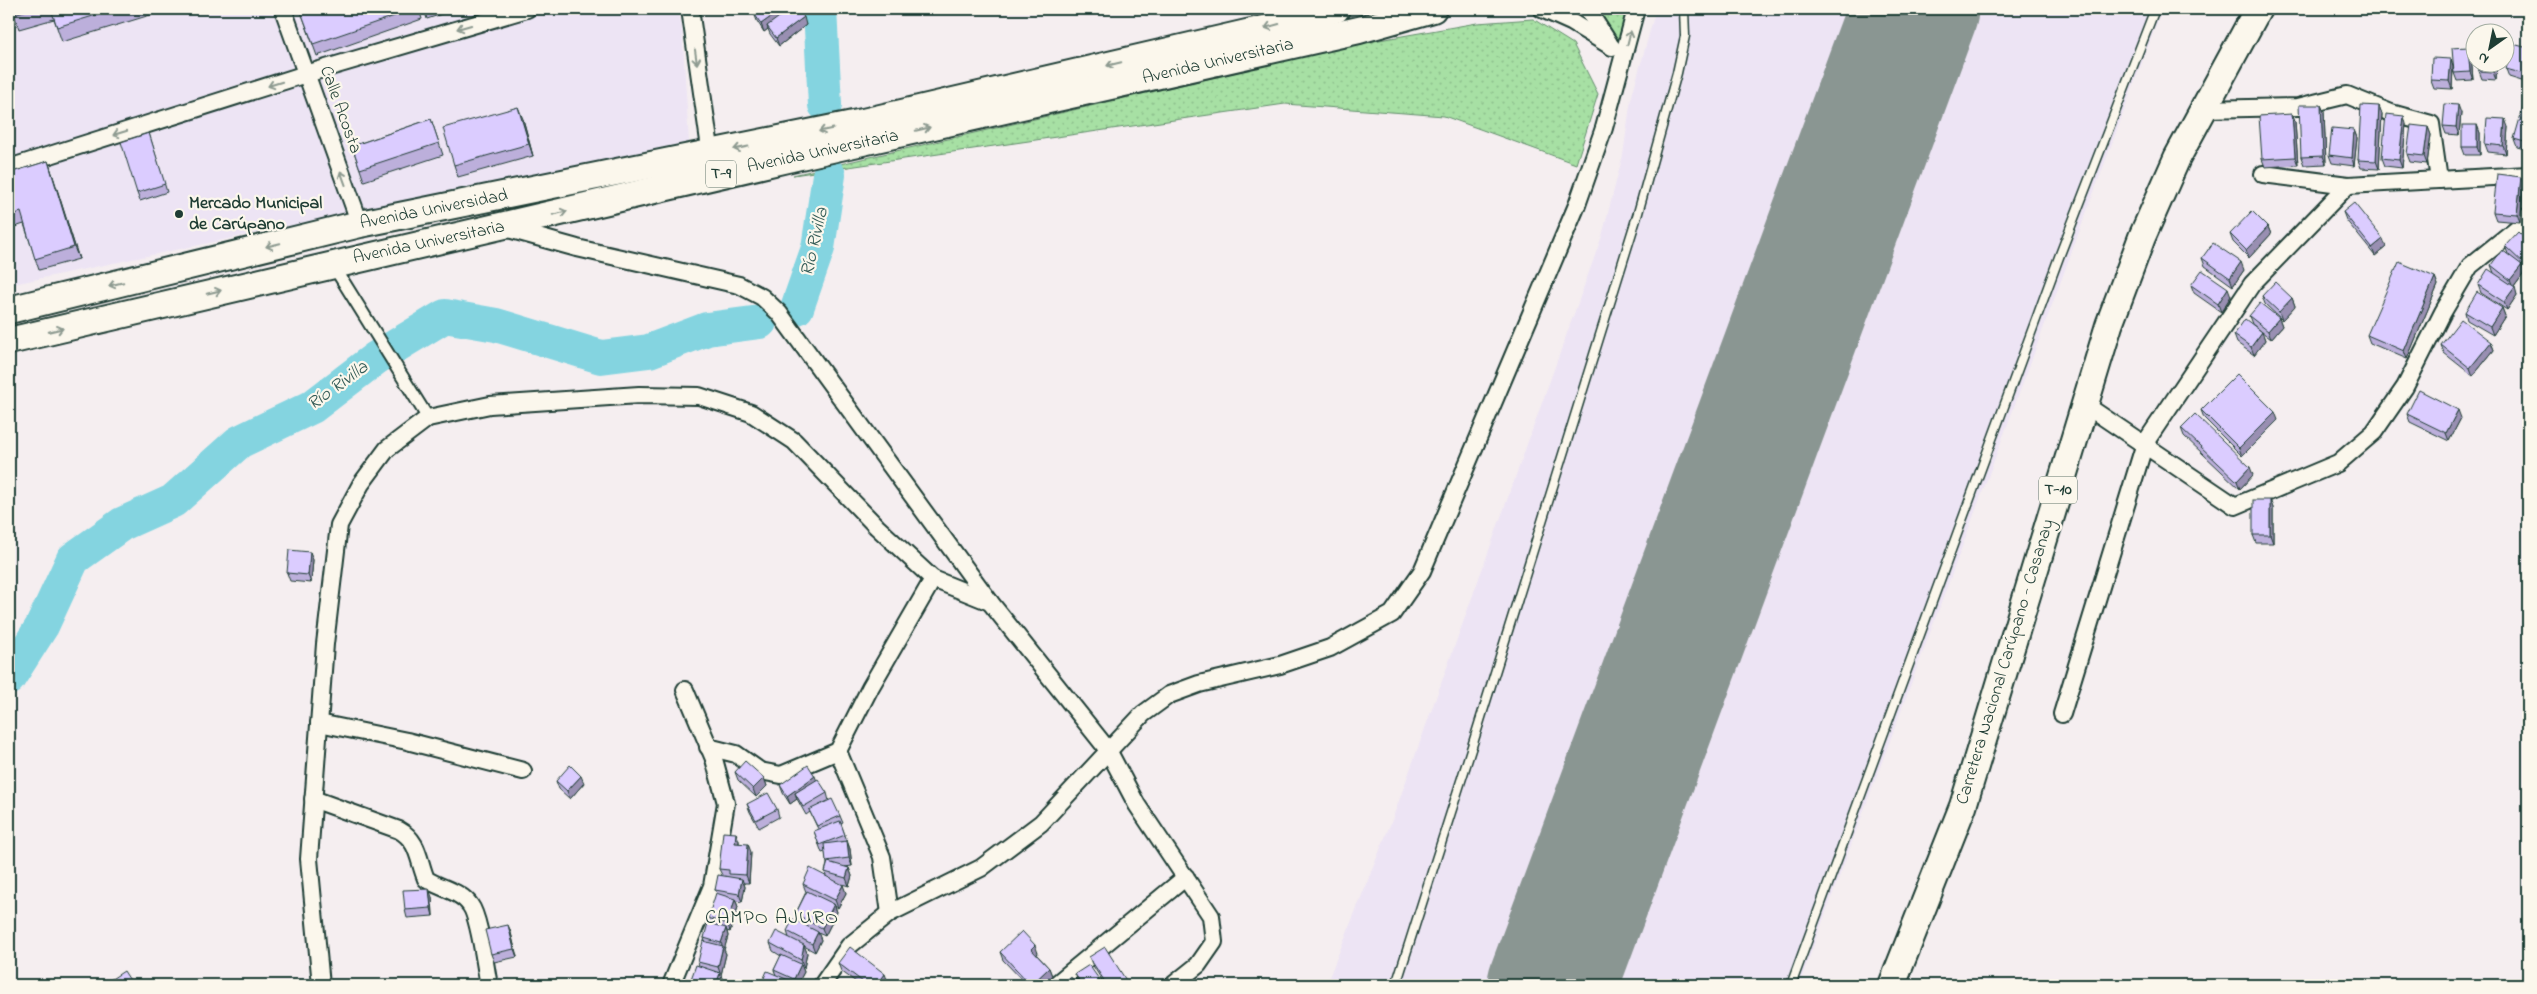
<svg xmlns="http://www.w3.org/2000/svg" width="2537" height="994" font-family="'Indie Flower',sans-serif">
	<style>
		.built { fill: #ede4f4 }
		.grass { fill: url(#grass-dots); stroke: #638e6c }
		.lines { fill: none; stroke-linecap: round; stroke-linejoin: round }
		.river { stroke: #84d4e0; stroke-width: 34 }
		.runway { stroke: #8a9692; stroke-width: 129 }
		.service-casing { stroke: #1f3d34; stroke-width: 11 }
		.pedestrian-casing { stroke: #1f3d34; stroke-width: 15 }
		.minor-casing { stroke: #1f3d34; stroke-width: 20 }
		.trunk-casing { stroke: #1f3d34; stroke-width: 30 }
		.service { stroke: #fbf7ec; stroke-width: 8 }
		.pedestrian { stroke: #fbf7ec; stroke-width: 11 }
		.minor { stroke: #fbf7ec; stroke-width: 16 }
		.trunk { stroke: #fbf7ec; stroke-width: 26 }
		.wall { fill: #bcafdb; stroke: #1f3d34 }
		.shaded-wall { fill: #998fb2; stroke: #1f3d34 }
		.building { fill: #dbccff; stroke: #1f3d34 }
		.oneway { stroke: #8d9a90 }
		.poi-dot { fill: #1f3d34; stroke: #fbf7ec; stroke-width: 2 }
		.labels { text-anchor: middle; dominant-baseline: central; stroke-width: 4.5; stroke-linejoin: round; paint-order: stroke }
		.shield { fill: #fbf7ec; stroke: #61756b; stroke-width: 1 }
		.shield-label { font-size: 16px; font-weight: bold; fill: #1f3d34 }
		.street-label { font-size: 18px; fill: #1f3d34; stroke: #fbf7ec }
		.poi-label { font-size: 18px; font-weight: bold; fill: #1f3d34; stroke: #fbf7ec; text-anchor: start }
		.water-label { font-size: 19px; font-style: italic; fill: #335b56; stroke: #fbf7ec }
		.quarter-label { font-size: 20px; letter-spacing: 1px; fill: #1f3d34; stroke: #fbf7ec }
	</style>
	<defs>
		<pattern id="grass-dots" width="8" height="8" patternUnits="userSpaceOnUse" patternTransform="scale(1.25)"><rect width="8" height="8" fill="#a7e0a4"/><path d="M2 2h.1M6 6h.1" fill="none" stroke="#8fc18e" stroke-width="1.8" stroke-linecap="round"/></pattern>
	</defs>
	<rect width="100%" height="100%" fill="#f5eef0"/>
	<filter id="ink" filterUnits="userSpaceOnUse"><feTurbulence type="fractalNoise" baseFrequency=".02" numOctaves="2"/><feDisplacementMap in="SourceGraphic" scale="10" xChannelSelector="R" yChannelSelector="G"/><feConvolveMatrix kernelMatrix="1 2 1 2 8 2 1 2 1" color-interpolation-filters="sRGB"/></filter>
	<g filter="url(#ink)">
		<g class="built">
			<path d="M9 9H678L682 28 689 142 9 285Z"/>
			<path d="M1656 9H2162L1799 985H1326L1392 820 1602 236 1623 155 1631 99Z"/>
		</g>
		<g class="grass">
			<path d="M1542 9H1636L1622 67 1612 47Z"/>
			<path d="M1533 19 1573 44 1598 94 1576 164 1444 116 1285 104 793 175 1362 43 1477 23Z"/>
		</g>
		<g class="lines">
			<g class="river">
				<path d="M820 9 825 105"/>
				<path d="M797 308 818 248 829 175"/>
				<path d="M9 678 42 626 73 559 122 524 173 501 239 442 312 407 376 358 445 316 496 325 601 357 649 351 707 329 760 322"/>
			</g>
			<path class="runway" d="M1552 985 1914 9"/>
			<g class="service-casing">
				<g id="service">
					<path d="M1396 985 1474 740 1638 213 1677 73 1685 36 1684 9"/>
					<path d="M1791 985 2059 257 2155 9"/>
				</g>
			</g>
			<g class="pedestrian-casing">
				<path id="pedestrian" d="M333 265 428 418"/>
			</g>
			<g class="minor-casing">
				<g id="minor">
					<path d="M283 9 360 224"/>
					<path d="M690 9 712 162"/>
					<path d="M1542 9 1571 22 1612 47"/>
					<path d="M1587 9 1609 43"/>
					<path d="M2203 109 2298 107 2347 95 2391 113 2431 124 2439 180"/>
					<path d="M9 168 306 74 527 9"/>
					<path d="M2263 174 2348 185 2528 175"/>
					<path d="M505 228 577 248 739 285 762 297 779 313 990 602"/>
					<path d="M2084 404 2235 506 2338 463 2374 432 2405 387 2443 312 2470 266 2521 225 2528 216"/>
					<path d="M2062 714 2145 443 2252 284 2348 185"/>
					<path d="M319 723 407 741 523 771"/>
					<path d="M708 747 736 754 760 771 781 775 838 751 870 688 933 579"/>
					<path d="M838 751 882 857 890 913"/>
					<path d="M313 799 399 830C419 841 418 860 426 879 439 888 461 891 470 905 480 918 485 967 489 985"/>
					<path d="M321 985 309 859 325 644 339 525 361 484 387 449 428 418 490 405 639 395 699 396 751 413 794 441 877 527 933 579 990 602 1108 750 1137 805 1211 916 1214 942 1198 965 1173 985"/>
					<path d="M671 985 712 886 726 803 714 759 685 690"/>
					<path d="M822 985 849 946 890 913 981 868 1041 823 1143 714 1169 695 1199 684 1280 665 1330 648 1392 614 1422 571 1577 205 1604 128 1636 9"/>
					<path d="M1055 985 1186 877"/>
				</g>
			</g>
			<g class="trunk-casing">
				<g id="trunk">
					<path d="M9 310 360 224 863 122 1264 29 1336 9"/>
					<path d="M9 341 787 159 1359 30 1433 9"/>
					<path d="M1892 985 1963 806 2109 325 2142 237 2177 158 2258 9"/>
				</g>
			</g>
			<use href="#service" class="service"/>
			<use href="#pedestrian" class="pedestrian"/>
			<use href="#minor" class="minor"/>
			<use href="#trunk" class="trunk"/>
		</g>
		<g class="wall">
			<path d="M12 9H159L160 12 62 42 54 19 19 29Z"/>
			<path d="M300 9H419L422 19 317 56Z"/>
			<path d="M424 9H457L427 19Z"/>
			<path d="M751 9H797L806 25 779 46 770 34 768 29 764 32 757 21 754 13Z"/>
			<path d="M2468 47 2471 55 2473 80 2457 81 2454 73 2453 67 2452 89 2434 88 2431 80 2451 59 2453 67Z"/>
			<path d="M2528 48V83L2509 77 2506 69Z"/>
			<path d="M2479 62H2497L2496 80 2482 79 2479 71Z"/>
			<path d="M2321 105 2324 112 2326 164 2304 165 2301 157Z"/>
			<path d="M2528 105V150L2517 147 2514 139Z"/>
			<path d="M2379 106 2382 114 2379 169 2361 168 2358 160Z"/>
			<path d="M2461 113 2459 135 2446 134 2443 126Z"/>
			<path d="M2292 114 2295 122 2298 165 2265 167 2262 159Z"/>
			<path d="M431 119 443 155 364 181 352 146Z"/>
			<path d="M523 119 533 156 458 177 454 165Z"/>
			<path d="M2406 124 2402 168 2385 166 2382 158Z"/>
			<path d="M2477 125 2480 133V155H2465L2462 147Z"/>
			<path d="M2428 127 2431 135 2427 164 2410 162 2407 154Z"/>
			<path d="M2508 127 2506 154 2488 152 2485 144Z"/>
			<path d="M2354 130 2357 138 2354 166 2332 163 2329 155Z"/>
			<path d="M149 133 167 192 140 201 137 193Z"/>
			<path d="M48 161 79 259 39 270 24 224 9 229V173Z"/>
			<path d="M2521 177 2524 185 2520 222 2496 220 2493 212Z"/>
			<path d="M2343 212 2386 247 2375 256 2346 220Z"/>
			<path d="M2528 223V239L2526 237 2523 229Z"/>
			<path d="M2268 227 2271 234 2249 258 2233 242 2230 234Z"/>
			<path d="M2528 242V273L2523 268 2525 272 2514 287 2517 295 2507 310 2481 293 2478 285 2494 273 2491 265 2508 254 2505 246Z"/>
			<path d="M2202 258 2244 270 2233 286 2205 266Z"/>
			<path d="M2435 277 2438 285 2407 359 2370 343 2367 335Z"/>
			<path d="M2191 285 2231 296 2221 312 2194 293Z"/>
			<path d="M2262 296 2292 298 2295 306 2282 320 2265 304Z"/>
			<path d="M2502 308 2505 316 2493 335 2467 320 2465 312Z"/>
			<path d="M2249 316 2279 318 2282 326 2271 339 2252 324Z"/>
			<path d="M2262 332 2265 340 2254 355 2237 343 2234 335Z"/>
			<path d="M2491 342 2494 350 2473 376 2444 353 2441 345Z"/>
			<path d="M2201 410 2278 420 2242 456 2204 418Z"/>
			<path d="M2407 414 2461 418 2449 441 2410 422Z"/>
			<path d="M2181 428 2253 475 2240 489 2184 436Z"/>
			<path d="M2270 500 2273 508V543H2256L2253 535Z"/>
			<path d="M310 552 313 560 311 583 290 581 287 573Z"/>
			<path d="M735 772 764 778 767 786 756 797 738 780Z"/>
			<path d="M817 780 827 793 829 801 840 816 843 823 841 824 850 849 852 866 845 867 849 868 852 876 849 886 842 884 846 893 838 908 835 906 837 912 825 936 818 933 821 940 815 952 804 946 807 953 804 968 802 967 804 972 797 985H761L776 975 774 970 781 956 773 951 770 943 789 938 787 931 797 921 795 915 806 892 803 884 826 876 825 872 827 864 825 852 822 853 814 831 818 829 810 812 806 815 797 799 790 804 783 793 780 785Z"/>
			<path d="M556 781 584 783 570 799 559 789Z"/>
			<path d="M747 804 777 809 779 817 759 828 750 812Z"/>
			<path d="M736 833 739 841V843L751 852 749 883H744L745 887 742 902 736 901 738 907 730 932 727 931 728 936 724 950 726 954 721 975 723 981 721 985H691L690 982 699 966 698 962 705 942 704 938 710 924 708 918 717 893 715 890 722 875 719 869Z"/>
			<path d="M432 897 433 916 407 918 405 910Z"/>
			<path d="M508 925 511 933 517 957 494 962 491 954Z"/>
			<path d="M1000 952 1038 953 1037 955 1049 968 1052 976 1042 985H1027L1003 960Z"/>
			<path d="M1089 957 1129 985H1105L1092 964Z"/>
			<path d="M838 963 888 982 886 985H860L841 971Z"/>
			<path d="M1075 974 1103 985H1080Z"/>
		</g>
		<g class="shaded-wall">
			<path d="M753 9H765L755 15Z"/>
			<path d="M782 9H796L767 26 768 29 764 32 761 24Z"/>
			<path d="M804 17 806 25 779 46 776 38Z"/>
			<path d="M2468 47 2471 55 2473 80 2470 72Z"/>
			<path d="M2451 59 2453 67 2452 89 2449 81Z"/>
			<path d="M2493 62H2497L2496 80 2493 72Z"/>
			<path d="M2321 105 2324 112 2326 164 2323 156Z"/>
			<path d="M2458 105 2461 113 2459 135 2456 127Z"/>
			<path d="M2379 106 2382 114 2379 169 2376 161Z"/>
			<path d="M518 107 523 119 533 156 529 144Z"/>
			<path d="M2292 114 2295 122 2298 165 2295 157Z"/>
			<path d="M2404 116 2406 124 2402 168 2399 160Z"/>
			<path d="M2505 119 2508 127 2506 154 2503 146Z"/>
			<path d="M2477 125 2480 133V155L2477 147Z"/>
			<path d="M2428 127 2431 135 2427 164 2424 156Z"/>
			<path d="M2354 130 2357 138 2354 166 2352 158Z"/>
			<path d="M48 161 52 173 79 259 74 247Z"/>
			<path d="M2521 177 2524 185 2520 222 2517 214Z"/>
			<path d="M2268 227 2271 234 2249 258 2246 250Z"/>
			<path d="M2383 239 2386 247 2375 256 2372 248Z"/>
			<path d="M2241 262 2244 270 2233 286 2230 278Z"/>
			<path d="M2522 265 2525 272 2513 288 2510 280Z"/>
			<path d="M2435 277 2438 285 2407 359 2404 351Z"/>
			<path d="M2515 287 2517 295 2507 310 2504 302Z"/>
			<path d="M2228 288 2231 296 2221 312 2218 304Z"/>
			<path d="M2292 298 2295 306 2282 320 2279 312Z"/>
			<path d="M2502 308 2505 316 2493 335 2490 327Z"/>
			<path d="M2279 318 2282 326 2271 339 2268 331Z"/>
			<path d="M2262 332 2265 340 2254 355 2251 347Z"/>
			<path d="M2491 342 2494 350 2473 376 2470 368Z"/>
			<path d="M2458 410 2461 418 2449 441 2446 433Z"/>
			<path d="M2275 412 2278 420 2242 456 2239 448Z"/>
			<path d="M2250 467 2253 475 2240 489 2237 481Z"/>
			<path d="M2270 500 2273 508V543L2270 535Z"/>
			<path d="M310 552 313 560 311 583 308 575Z"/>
			<path d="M581 776 584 783 570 799 567 791Z"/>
			<path d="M815 776 818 784 795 793 797 799 790 804 787 796Z"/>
			<path d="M764 778 767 786 756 797 753 789Z"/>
			<path d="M736 833 739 841 738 851 735 843Z"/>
			<path d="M847 841 850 849 852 866 849 858Z"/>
			<path d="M748 844 751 852 749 883 746 875Z"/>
			<path d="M849 868 852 876 849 886 846 878Z"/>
			<path d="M742 879 745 887 742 902 739 894Z"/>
			<path d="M843 885 846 893 838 908 835 900Z"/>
			<path d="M429 889 432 897 433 916 431 908Z"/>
			<path d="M735 899 738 907 730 932 728 924Z"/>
			<path d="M834 904 837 912 825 936 822 928Z"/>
			<path d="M508 925 511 933 517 957 514 949Z"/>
			<path d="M726 928 728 936 724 950 726 954 721 975 723 981 721 985H716L720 973 718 967 723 947 721 943Z"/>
			<path d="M818 932 821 940 815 952 812 944Z"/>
			<path d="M804 945 807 953 804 968 801 960Z"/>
			<path d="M1035 945 1038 953 1034 957 1031 949Z"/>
			<path d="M801 964 804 972 797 985H796L794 979Z"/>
			<path d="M1049 968 1052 976 1042 985H1031Z"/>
			<path d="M885 974 888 982 886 985H877Z"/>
		</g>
		<g class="building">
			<path d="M12 9H31L14 14Z"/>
			<path d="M51 9H116L57 27Z"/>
			<path d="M300 9H415L313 44Z"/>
			<path d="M760 9H782L761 24 754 13Z"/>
			<path d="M790 9H797L804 17 776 38 767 26Z"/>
			<path d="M2513 44 2528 48V75L2506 69Z"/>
			<path d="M2468 47 2470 72 2454 73 2452 48Z"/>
			<path d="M2432 58 2451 59 2449 81 2431 80Z"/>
			<path d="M2479 62H2493V72L2479 71Z"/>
			<path d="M2445 104 2458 105 2456 127 2443 126Z"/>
			<path d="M2524 104 2528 105V143L2514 139Z"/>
			<path d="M2299 105H2321L2323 156 2301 157Z"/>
			<path d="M2361 105 2379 106 2376 161 2358 160Z"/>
			<path d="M518 107 529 144 454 165 443 128Z"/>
			<path d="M2292 114 2295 157 2262 159 2259 116Z"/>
			<path d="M2386 114 2404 116 2399 160 2382 158Z"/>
			<path d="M2487 118 2505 119 2503 146 2485 144Z"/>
			<path d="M431 119 439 143 360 169 352 146Z"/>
			<path d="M2411 125 2428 127 2424 156 2407 154Z"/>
			<rect x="2462" y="125" width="15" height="22"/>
			<path d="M2332 128 2354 130 2352 158 2329 155Z"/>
			<path d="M149 133 165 184 137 193 121 142Z"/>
			<path d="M48 161 74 247 35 259 21 212 9 216V173Z"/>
			<path d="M2497 174 2521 177 2517 214 2493 212Z"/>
			<path d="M2354 203 2383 239 2372 248 2343 212Z"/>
			<path d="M2252 211 2268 227 2246 250 2230 234Z"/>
			<path d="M2528 223V234L2523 229Z"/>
			<path d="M2518 232 2528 242V268L2505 246Z"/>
			<path d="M2213 243 2241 262 2230 278 2202 258Z"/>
			<path d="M2502 250 2522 265 2510 280 2491 265Z"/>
			<path d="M2399 262 2435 277 2404 351 2367 335Z"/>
			<path d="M2488 269 2515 287 2504 302 2478 285Z"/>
			<path d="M2202 270 2228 288 2218 304 2191 285Z"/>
			<path d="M2275 282 2292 298 2279 312 2262 296Z"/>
			<path d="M2477 292 2502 308 2490 327 2465 312Z"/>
			<path d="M2260 303 2279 318 2268 331 2249 316Z"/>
			<path d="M2245 319 2262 332 2251 347 2234 335Z"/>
			<path d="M2461 319 2491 342 2470 368 2441 345Z"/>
			<path d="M2237 374 2275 412 2239 448 2201 410Z"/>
			<path d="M2419 390 2458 410 2446 433 2407 414Z"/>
			<path d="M2195 414 2250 467 2237 481 2181 428Z"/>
			<rect x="2253" y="500" width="17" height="35"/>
			<path d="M289 550 310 552 308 575 287 573Z"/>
			<path d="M745 761 764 778 753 789 735 772Z"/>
			<path d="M570 765 581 776 567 791 556 781Z"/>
			<path d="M808 765 815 776 787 796 780 785Z"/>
			<path d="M818 779 827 793 803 807 795 793Z"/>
			<path d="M768 793 777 809 756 820 747 804Z"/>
			<path d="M832 799 840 816 817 826 809 810Z"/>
			<path d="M840 821 845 835 819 845 814 831Z"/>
			<path d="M723 832 736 833 735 843 748 844 746 875 729 874V870L719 869Z"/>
			<path d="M847 841 849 858 826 861 824 844Z"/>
			<path d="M828 862 849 868 846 878 825 872Z"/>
			<path d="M810 868 843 885 835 900 803 884Z"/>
			<path d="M718 875 742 879 739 894 715 890Z"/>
			<path d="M429 889 431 908 405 910 403 890Z"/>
			<path d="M807 891 834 904 822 928 795 915Z"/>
			<path d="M716 893 735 899 728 924 708 918Z"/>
			<path d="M793 919 818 932 812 944 787 931Z"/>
			<path d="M708 923 726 928 721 943 704 938Z"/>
			<path d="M508 925 514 949 491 954 485 930Z"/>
			<path d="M776 931 804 945 801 960 770 943Z"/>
			<path d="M1022 931 1035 945 1031 949 1049 968 1031 985 1000 952Z"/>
			<path d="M703 941 723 946 718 967 698 962Z"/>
			<path d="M850 947 885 974 877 985H867L838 963Z"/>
			<path d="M1105 947 1129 985H1107L1089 957Z"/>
			<path d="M781 955 801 964 794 979 774 970Z"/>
			<path d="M696 965 720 973 716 985H700L690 982Z"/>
			<path d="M1089 965 1103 985H1082L1075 974Z"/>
			<path d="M124 971 133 985H104V984Z"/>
			<path d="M767 971 791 981 789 985H761Z"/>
			<path d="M1071 977 1076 985H1059Z"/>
		</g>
		<defs><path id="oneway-shaft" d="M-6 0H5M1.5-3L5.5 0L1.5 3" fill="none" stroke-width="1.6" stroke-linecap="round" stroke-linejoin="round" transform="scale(1.25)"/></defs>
		<g class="oneway">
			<use href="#oneway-shaft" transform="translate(1272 26) rotate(165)"/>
			<use href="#oneway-shaft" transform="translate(464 27) rotate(164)"/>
			<use href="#oneway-shaft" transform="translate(1629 38) rotate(-76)"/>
			<use href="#oneway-shaft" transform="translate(696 57) rotate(82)"/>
			<use href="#oneway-shaft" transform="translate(1114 64) rotate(167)"/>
			<use href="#oneway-shaft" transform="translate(275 84) rotate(163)"/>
			<use href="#oneway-shaft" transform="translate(923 129) rotate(-13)"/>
			<use href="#oneway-shaft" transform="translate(826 130) rotate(168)"/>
			<use href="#oneway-shaft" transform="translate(120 133) rotate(163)"/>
			<use href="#oneway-shaft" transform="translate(741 148) rotate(168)"/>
			<use href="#oneway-shaft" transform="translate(343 178) rotate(-110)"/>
			<use href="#oneway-shaft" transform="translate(560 213) rotate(-14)"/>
			<use href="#oneway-shaft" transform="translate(273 245) rotate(166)"/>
			<use href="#oneway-shaft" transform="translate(116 284) rotate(166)"/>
			<use href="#oneway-shaft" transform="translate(214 292) rotate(-13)"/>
			<use href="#oneway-shaft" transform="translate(56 330) rotate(-13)"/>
		</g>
	</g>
	<circle class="poi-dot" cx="179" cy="214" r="5"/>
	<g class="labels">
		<g class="shield">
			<rect x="706" y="160.5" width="30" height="27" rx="4"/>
			<rect x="2039" y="476.5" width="38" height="27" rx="4"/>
		</g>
		<g class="shield-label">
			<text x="721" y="174">T-9</text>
			<text x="2058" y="490">T-10</text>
		</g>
		<g class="street-label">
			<text transform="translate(1218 62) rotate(-13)">Avenida Universitaria</text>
			<text transform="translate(340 110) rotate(70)">Calle Acosta</text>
			<text transform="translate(823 152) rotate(-12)">Avenida Universitaria</text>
			<text transform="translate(434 210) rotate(-11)">Avenida Universidad</text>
			<text transform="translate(429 243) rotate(-12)">Avenida Universitaria</text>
			<text transform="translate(2006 662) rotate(-73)">Carretera Nacional Carúpano - Casanay</text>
		</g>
		<g class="poi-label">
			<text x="189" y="204">Mercado Municipal<tspan x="189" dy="21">de Carúpano</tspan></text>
		</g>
		<g class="water-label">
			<text transform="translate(815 242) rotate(-77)">Río Rivilla</text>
			<text transform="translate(338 386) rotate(-36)">Río Rivilla</text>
		</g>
		<g class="quarter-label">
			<text x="772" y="918">CAMPO AJURO</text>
		</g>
	</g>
	<rect width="2537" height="994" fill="none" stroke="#fbf7ec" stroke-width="30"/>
	<rect x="15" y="15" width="2507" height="964" fill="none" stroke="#1f3d34" stroke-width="2" filter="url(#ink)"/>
	<g transform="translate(2490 48) rotate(213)"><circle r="24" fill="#fbf7ec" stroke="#a3ada2"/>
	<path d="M0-4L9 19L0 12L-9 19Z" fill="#1f3d34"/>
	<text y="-8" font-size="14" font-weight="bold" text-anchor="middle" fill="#1f3d34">N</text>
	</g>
</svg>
